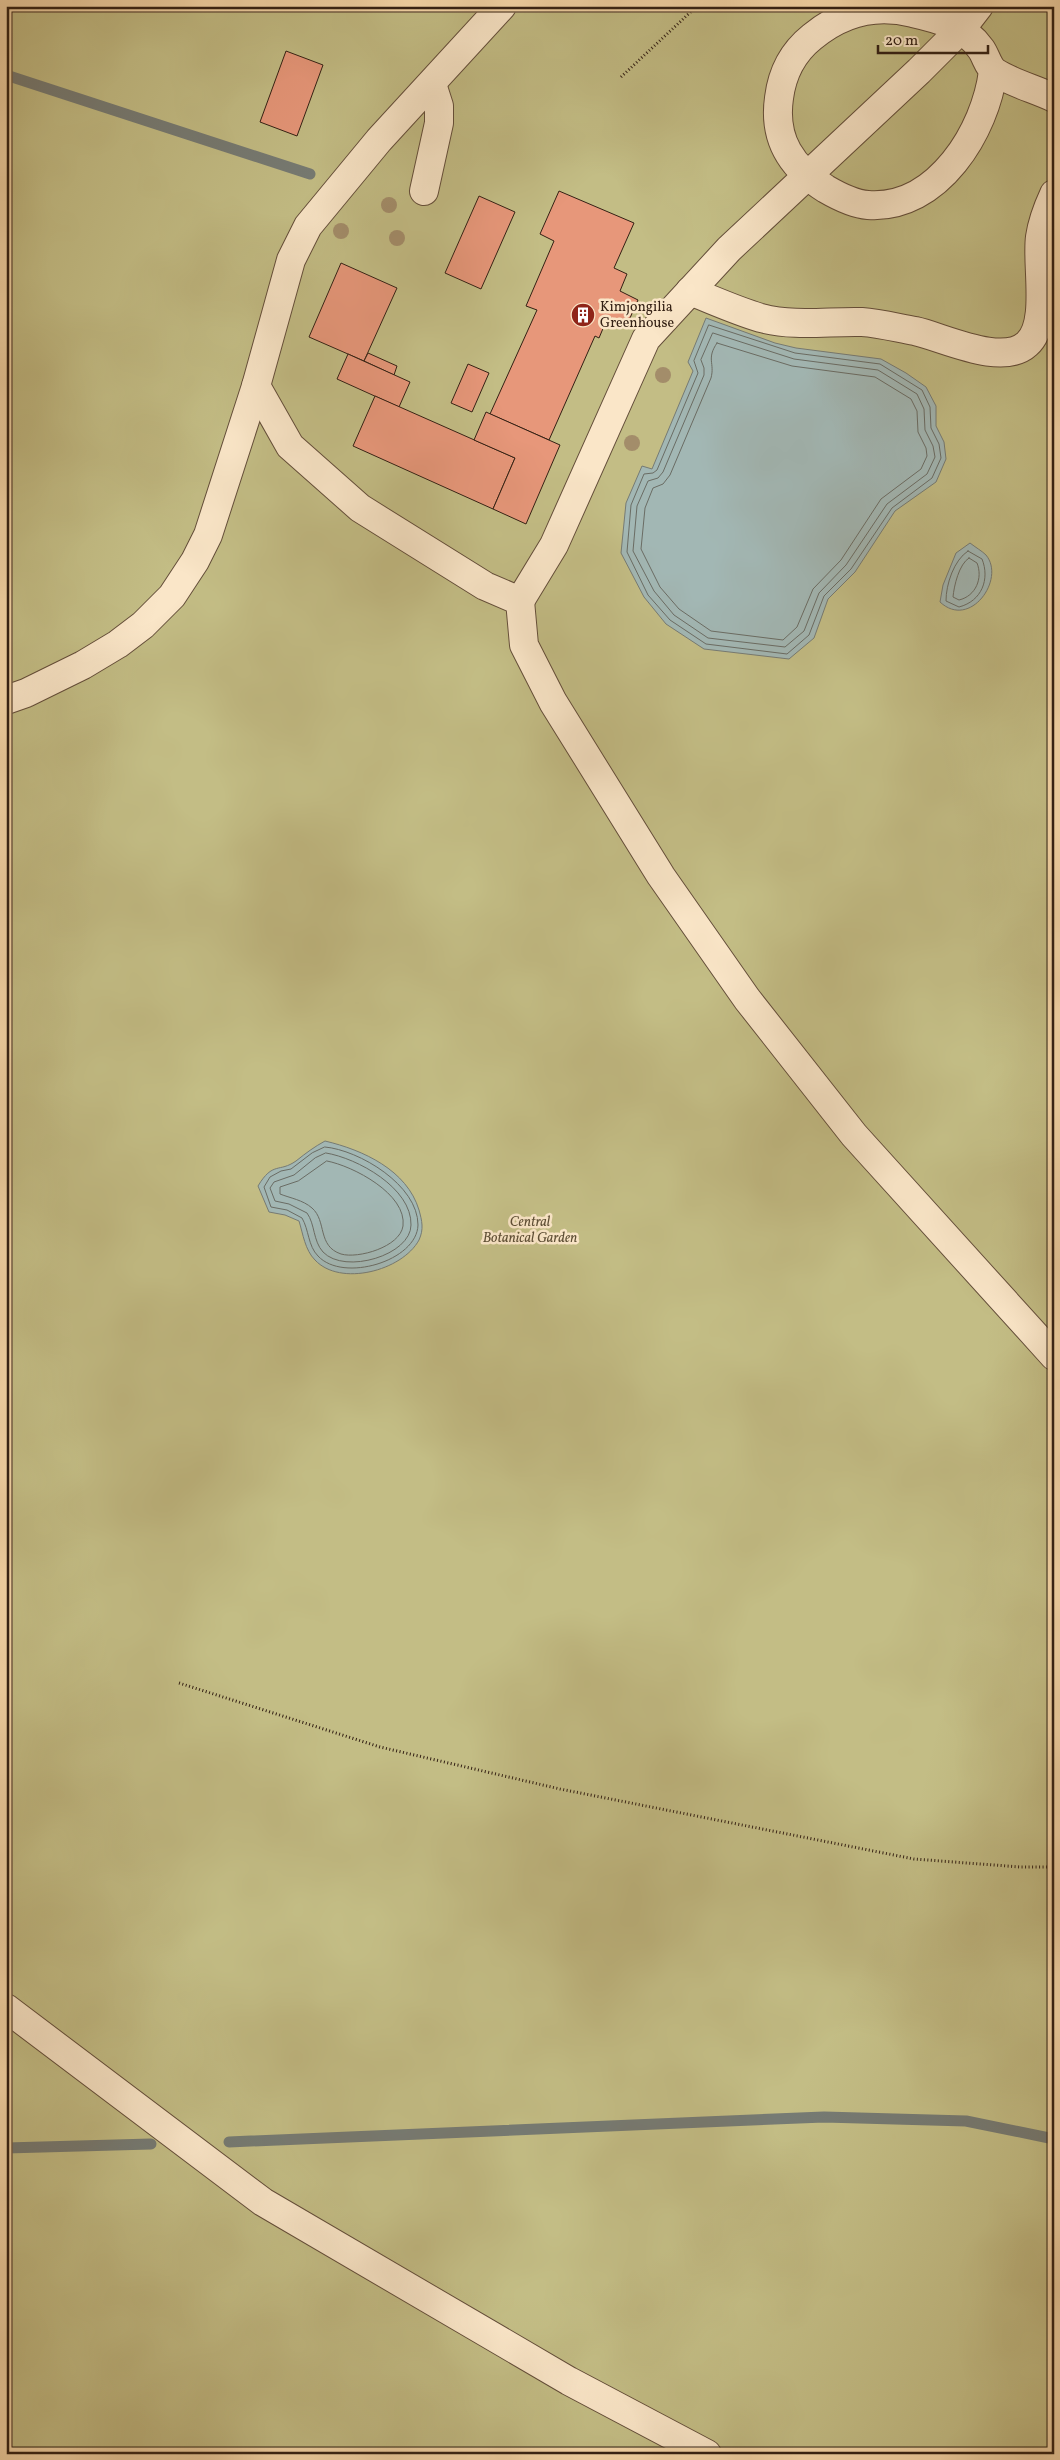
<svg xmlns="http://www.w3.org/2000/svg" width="1060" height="2460" font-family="Vollkorn,serif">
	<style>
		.green { fill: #c3bd85; stroke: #7b6e4c }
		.water { fill: #a2b7b4; stroke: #767b74 }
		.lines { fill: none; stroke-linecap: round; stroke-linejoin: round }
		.shore { stroke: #6a6c64; stroke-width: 1 }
		.stream { stroke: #767b74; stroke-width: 11 }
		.building { fill: #e7977a; stroke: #332014 }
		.minor-casing { stroke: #644e3a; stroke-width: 30 }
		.path { stroke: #332014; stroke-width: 3; stroke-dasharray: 1 2.5; stroke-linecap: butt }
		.minor { stroke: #fae6c8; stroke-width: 28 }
		.tree { fill: #a38d6a }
		.labels { text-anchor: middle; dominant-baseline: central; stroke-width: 5; stroke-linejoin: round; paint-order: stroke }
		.poi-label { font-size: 14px; fill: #332014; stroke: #fae6c8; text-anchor: start }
		.park-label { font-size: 14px; font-style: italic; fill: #5e4f36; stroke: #fae6c8 }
	</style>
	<rect width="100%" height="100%" fill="#f7d8aa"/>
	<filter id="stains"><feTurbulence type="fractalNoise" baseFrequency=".004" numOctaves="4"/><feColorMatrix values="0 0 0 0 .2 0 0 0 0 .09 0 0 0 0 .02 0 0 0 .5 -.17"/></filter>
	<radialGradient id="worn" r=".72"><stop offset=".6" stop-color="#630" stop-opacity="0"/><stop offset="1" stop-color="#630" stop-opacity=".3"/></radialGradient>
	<rect class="green" x="6" y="6" width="1048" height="2448"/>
	<g class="water">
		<path d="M706 318 775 343 796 348 881 359 906 373 926 387 936 406V426L944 442 946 459 936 482 895 511 855 572 828 599 814 638 789 659 704 649 666 624 644 597 621 553 626 503 642 466 652 469 693 371 688 362Z"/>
		<path d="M970 543C975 547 982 551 986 555 1006 579 970 630 940 602L943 585 956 553Z"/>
		<path d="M325 1141C363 1150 407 1170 419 1210 422 1221 424 1229 419 1240 402 1271 340 1287 315 1260 305 1250 303 1234 299 1221L285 1215 269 1212 258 1186C273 1161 279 1173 296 1161 306 1153 314 1147 325 1141Z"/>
	</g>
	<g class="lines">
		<g class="shore">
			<path d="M709 325 795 353 880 364 922 390 930 407 931 428 939 444 941 458 932 478 892 508 851 569 824 596 809 635 787 654 706 644 670 620 648 595 627 552 631 505 644 474 653 473 657 470 698 373 694 361Z"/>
			<path d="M713 333 794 359 878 370 917 394 924 409 925 430 933 446 935 457 927 474 887 504 846 565 819 593 804 631 785 647 708 638 674 615 654 591 633 551 637 506 648 481 658 478 663 472 704 375V368L701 360Z"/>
			<path d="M717 343 792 366 875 377 911 399 917 411 918 432 926 448 927 456 921 469 881 499 841 560 813 589 797 627 783 640 711 631 679 609 660 587 641 549 645 508 653 488 663 484 670 475 711 378C715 363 706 359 717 343Z"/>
			<path d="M968 551 982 559C990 579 982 601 959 607L946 601C946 584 954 560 968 551Z"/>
			<path d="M969 558 977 563C983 578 976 596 959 600L953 597C954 586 959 564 969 558Z"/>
			<path d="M325 1147C359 1150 418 1185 418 1225 417 1261 343 1283 318 1256 308 1246 309 1230 302 1218L287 1210 271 1207 264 1187 270 1177 281 1171 291 1169 312 1153Z"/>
			<path d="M326 1153C357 1158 412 1188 411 1225 411 1255 345 1275 323 1252 313 1241 315 1224 307 1213L289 1204 275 1201 270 1188 274 1182 294 1175 315 1158Z"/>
			<path d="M327 1161C353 1166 407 1194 403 1226 400 1247 358 1259 341 1254 317 1246 327 1221 312 1208 303 1200 290 1198 280 1194V1187L298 1181Z"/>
		</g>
		<g class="stream">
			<path d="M6 75 310 174"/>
			<path d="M229 2142 824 2117 966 2121 1054 2139"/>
			<path d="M6 2148 151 2144"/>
		</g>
	</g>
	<g class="building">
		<path d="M286 51 323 65 297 136 260 122Z"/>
		<path d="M559 191 634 223 614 268 627 274 620 291 638 300 626 327 607 319 599 338 595 336 549 440 490 414 537 310 526 306 554 241 540 234Z"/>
		<path d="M479 196 515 212 481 289 445 273Z"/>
		<path d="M341 263 397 288 364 361 309 337Z"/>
		<path d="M368 353 397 366 394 375 364 361Z"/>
		<path d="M348 354 410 382 399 407 337 379Z"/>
		<path d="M468 364 489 373 472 412 451 403Z"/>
		<path d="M375 396 515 458 493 509 353 446Z"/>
		<path d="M486 412 560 445 526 524 493 509 515 458 474 440Z"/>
	</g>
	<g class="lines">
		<g class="minor-casing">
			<g id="minor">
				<path d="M993 71C986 130 938 210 868 205 854 204 838 196 826 189 792 168 773 140 779 98 782 74 792 53 812 37 842 12 875 3 913 13 940 19 965 26 981 49 986 56 988 67 995 72 1012 83 1035 89 1054 98"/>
				<path d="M424 191 439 123V106L432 84"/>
				<path d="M690 291C713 300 737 311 761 318 795 327 828 321 862 322 879 323 898 328 915 331 943 337 1002 367 1027 344 1050 324 1036 265 1040 237 1042 223 1048 207 1054 194"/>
				<path d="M256 386 290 446 360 508 485 586 520 601 524 645 553 702 661 876 747 999 854 1135 1054 1356"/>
				<path d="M520 601 554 545 646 339 729 249 919 71 962 28 979 6"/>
				<path d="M6 700 26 693 83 665 118 644 143 625 172 596 195 561 208 535 256 386 291 260 308 226 379 140 502 6"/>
				<path d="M6 2008 263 2202 569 2381 707 2454"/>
			</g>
		</g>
		<g class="path">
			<path d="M621 77 697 6"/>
			<path d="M179 1683 380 1747 560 1789 914 1859 1020 1867H1054"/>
		</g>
		<use href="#minor" class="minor"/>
	</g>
	<g class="tree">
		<circle cx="389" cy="205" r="8"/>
		<circle cx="341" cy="231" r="8"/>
		<circle cx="397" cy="238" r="8"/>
		<circle cx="663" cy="375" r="8"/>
		<circle cx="632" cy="443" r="8"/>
	</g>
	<defs>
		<g id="building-disc" transform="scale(1.25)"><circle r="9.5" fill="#8f2418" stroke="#fae6c8"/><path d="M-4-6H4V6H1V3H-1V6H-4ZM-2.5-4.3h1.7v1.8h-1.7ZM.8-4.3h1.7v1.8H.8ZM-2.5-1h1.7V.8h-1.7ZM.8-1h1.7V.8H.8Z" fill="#fff"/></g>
	</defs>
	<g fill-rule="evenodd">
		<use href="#building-disc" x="583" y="315"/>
	</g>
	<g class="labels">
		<g class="poi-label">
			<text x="600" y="307">Kimjongilia<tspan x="600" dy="16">Greenhouse</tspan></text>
		</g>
		<g class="park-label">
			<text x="530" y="1222">Central<tspan x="530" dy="16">Botanical Garden</tspan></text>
		</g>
	</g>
	<rect width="1060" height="2460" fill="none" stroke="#f7d8aa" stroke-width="25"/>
	<rect x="8" y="8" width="1045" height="2445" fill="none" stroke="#332014" stroke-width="2.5"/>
	<rect x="12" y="12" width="1035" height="2435" fill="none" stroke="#332014"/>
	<path d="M878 45v8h110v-8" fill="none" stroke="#332014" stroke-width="2.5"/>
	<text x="885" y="45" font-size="15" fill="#332014" stroke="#fae6c8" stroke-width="4" paint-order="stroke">20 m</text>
	<rect width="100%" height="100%" filter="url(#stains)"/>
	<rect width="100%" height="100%" fill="url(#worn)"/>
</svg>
